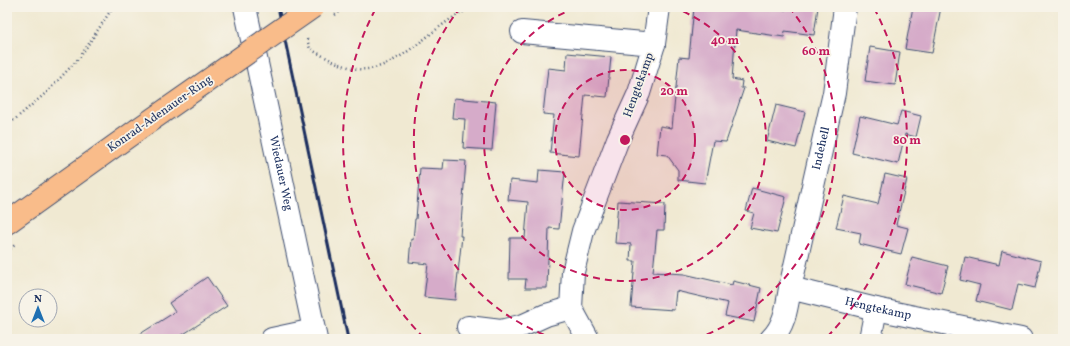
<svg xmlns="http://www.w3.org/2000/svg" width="1070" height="346" font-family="Vollkorn,serif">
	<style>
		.building { fill: #d6abc9 }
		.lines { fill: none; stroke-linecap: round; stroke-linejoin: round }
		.street-casing { stroke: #3b4b6f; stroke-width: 24 }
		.primary-casing { stroke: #3b4b6f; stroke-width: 24 }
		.path { stroke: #3b4b6f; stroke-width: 2.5; stroke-dasharray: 1 3; stroke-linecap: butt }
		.street { stroke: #fff; stroke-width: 22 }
		.primary { stroke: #f9bc8a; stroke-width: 22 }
		.rail { stroke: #1b2f5e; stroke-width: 3 }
		.primary-bridge-casing { stroke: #3b4b6f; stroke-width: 24; stroke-linecap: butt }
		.path-bridge { stroke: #3b4b6f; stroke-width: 2.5; stroke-dasharray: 1 3; stroke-linecap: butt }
		.primary-bridge { stroke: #f9bc8a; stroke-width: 22 }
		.ring { fill: none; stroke: #c2185b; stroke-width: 2; stroke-dasharray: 7 5 }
		.labels { text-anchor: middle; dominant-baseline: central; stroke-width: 3.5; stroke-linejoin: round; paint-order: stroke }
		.street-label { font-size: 12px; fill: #1b2f5e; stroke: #f7f3e8 }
		.centre { fill: #c2185b; stroke: #f7f3e8; stroke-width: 2 }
		.ring-label { font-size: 12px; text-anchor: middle; font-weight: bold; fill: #c2185b; stroke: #f7f3e8; stroke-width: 3.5; stroke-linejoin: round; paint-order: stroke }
	</style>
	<rect width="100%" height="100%" fill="#f7f3e8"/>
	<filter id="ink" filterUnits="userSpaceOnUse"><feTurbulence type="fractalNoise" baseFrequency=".025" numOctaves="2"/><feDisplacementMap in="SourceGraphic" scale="8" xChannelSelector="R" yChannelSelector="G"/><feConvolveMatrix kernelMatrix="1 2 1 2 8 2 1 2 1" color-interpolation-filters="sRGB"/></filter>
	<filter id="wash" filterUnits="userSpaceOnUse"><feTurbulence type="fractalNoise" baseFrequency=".012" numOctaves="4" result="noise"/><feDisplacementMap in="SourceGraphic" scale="16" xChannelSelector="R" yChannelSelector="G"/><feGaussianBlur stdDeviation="0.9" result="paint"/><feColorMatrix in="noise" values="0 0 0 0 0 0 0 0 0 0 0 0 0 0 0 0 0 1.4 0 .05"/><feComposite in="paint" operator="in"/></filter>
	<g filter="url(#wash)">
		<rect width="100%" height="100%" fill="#f0e9d2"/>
		<g id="blocks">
			<g class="building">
				<path d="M694 7H764L786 10V7H818L814 35 785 31 784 37 736 30 732 79 742 81 741 88H744L726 142 713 141 705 183 678 180V170L667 155 657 154 660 126 672 128 679 57 689 58Z"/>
				<path d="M913 7H941L932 53 905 49Z"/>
				<path d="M870 47 900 52 895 85 865 81Z"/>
				<path d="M567 53 611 57 607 97 585 95 579 156 550 153 554 115 543 114 548 68 566 70Z"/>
				<path d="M454 98 496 102 492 150 463 148 465 119 452 118Z"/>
				<path d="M776 105 805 112 796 148 767 141Z"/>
				<path d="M901 111 921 116 916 137 905 134 898 164 852 153 860 116 897 125Z"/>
				<path d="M444 160 466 161 460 236H462L455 300 424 297 428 264 409 262 411 239 413 240 415 219H416L420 168 443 169Z"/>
				<path d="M539 170 565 172 559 229 549 228 547 288H525L526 279H509L510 238H525L528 202 508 200 510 180 538 183Z"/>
				<path d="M885 174 907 179 896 225 908 228 901 254 859 244 861 233 836 228 844 196 878 204Z"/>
				<path d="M752 188 786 197 777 233 750 228 754 213 746 211Z"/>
				<path d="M618 201 665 204 664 230H657L653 272 684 274 732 285 733 281 761 288 754 322 725 316 728 303 676 291 674 310 631 307 635 261H630L631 244 615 243Z"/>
				<path d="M1002 251 1041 261 1035 288 1018 284 1012 310 976 301 980 285 960 280 965 257 999 265Z"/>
				<path d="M912 257 948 266 941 293 905 284Z"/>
				<path d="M207 277 227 306 176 339H132L175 312 169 303Z"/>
			</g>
		</g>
	</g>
	<g filter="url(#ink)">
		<use href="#blocks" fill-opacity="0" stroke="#3b4b6f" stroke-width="1"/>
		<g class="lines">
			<g class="street-casing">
				<g id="street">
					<path id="s1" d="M245 7 316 339"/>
					<path d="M522 32 654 44 639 93 618 139 583 231 573 272 571 308 588 339"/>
					<path d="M654 44 659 7"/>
					<path id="s2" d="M790 288 834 93 845 7"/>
					<path d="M468 327 501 331 524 325 546 315 571 308"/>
					<path d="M272 339 314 330"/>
					<path id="s3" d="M771 339C785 326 787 306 790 288L876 309 1021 339"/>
					<path d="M870 339 876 309"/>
				</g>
			</g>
			<g class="primary-casing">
				<path id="primary" d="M7 223 137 130"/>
			</g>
			<g class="path">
				<path d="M307 39 310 49C323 56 337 64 352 68 390 78 429 30 459 14 464 11 471 9 476 7"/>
				<path d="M7 126 47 92 80 57 113 7"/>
				<path d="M7 251 15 245"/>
			</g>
			<use href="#street" class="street"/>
			<use href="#primary" class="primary"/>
			<path class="rail" d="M278 7 348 339"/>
			<g class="primary-bridge-casing">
				<path id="primary-bridge" d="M137 130 313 7"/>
			</g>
			<path class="path-bridge" d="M335 15 346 7"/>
			<use href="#primary-bridge" class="primary-bridge"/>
		</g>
	</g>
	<circle cx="625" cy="140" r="70" fill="#c2185b" fill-opacity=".12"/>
	<g class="ring">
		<circle cx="625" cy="140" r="70"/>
		<path d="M672 7A141 141 0 1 1 578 7"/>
		<path d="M555 339A211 211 0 0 1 461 7M789 7A211 211 0 0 1 695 339"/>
		<path d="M424 338A282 282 0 0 1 376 8M874 8A282 282 0 0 1 826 338"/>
	</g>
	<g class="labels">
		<g class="street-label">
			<text transform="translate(639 85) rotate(-70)">Hengtekamp</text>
			<text transform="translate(160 114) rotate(-35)">Konrad-Adenauer-Ring</text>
			<text stroke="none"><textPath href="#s2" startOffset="143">Indehell</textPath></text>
			<text stroke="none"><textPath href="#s1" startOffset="170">Wiedauer Weg</textPath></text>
			<text stroke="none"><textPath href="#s3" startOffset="146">Hengtekamp</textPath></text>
		</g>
	</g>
	<circle cx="625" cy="140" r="6" class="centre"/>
	<g class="ring-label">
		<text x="725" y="44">40 m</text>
		<text x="816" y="55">60 m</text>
		<text x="674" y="95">20 m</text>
		<text x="907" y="144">80 m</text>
	</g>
	<rect width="1070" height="346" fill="none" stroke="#f7f3e8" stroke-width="24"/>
	<g transform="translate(38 308)"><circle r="19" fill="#f7f3e8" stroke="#9fa5b1"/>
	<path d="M0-3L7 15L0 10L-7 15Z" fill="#1f6fb2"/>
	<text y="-6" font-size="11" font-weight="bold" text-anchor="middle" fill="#1b2f5e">N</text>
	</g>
</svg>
